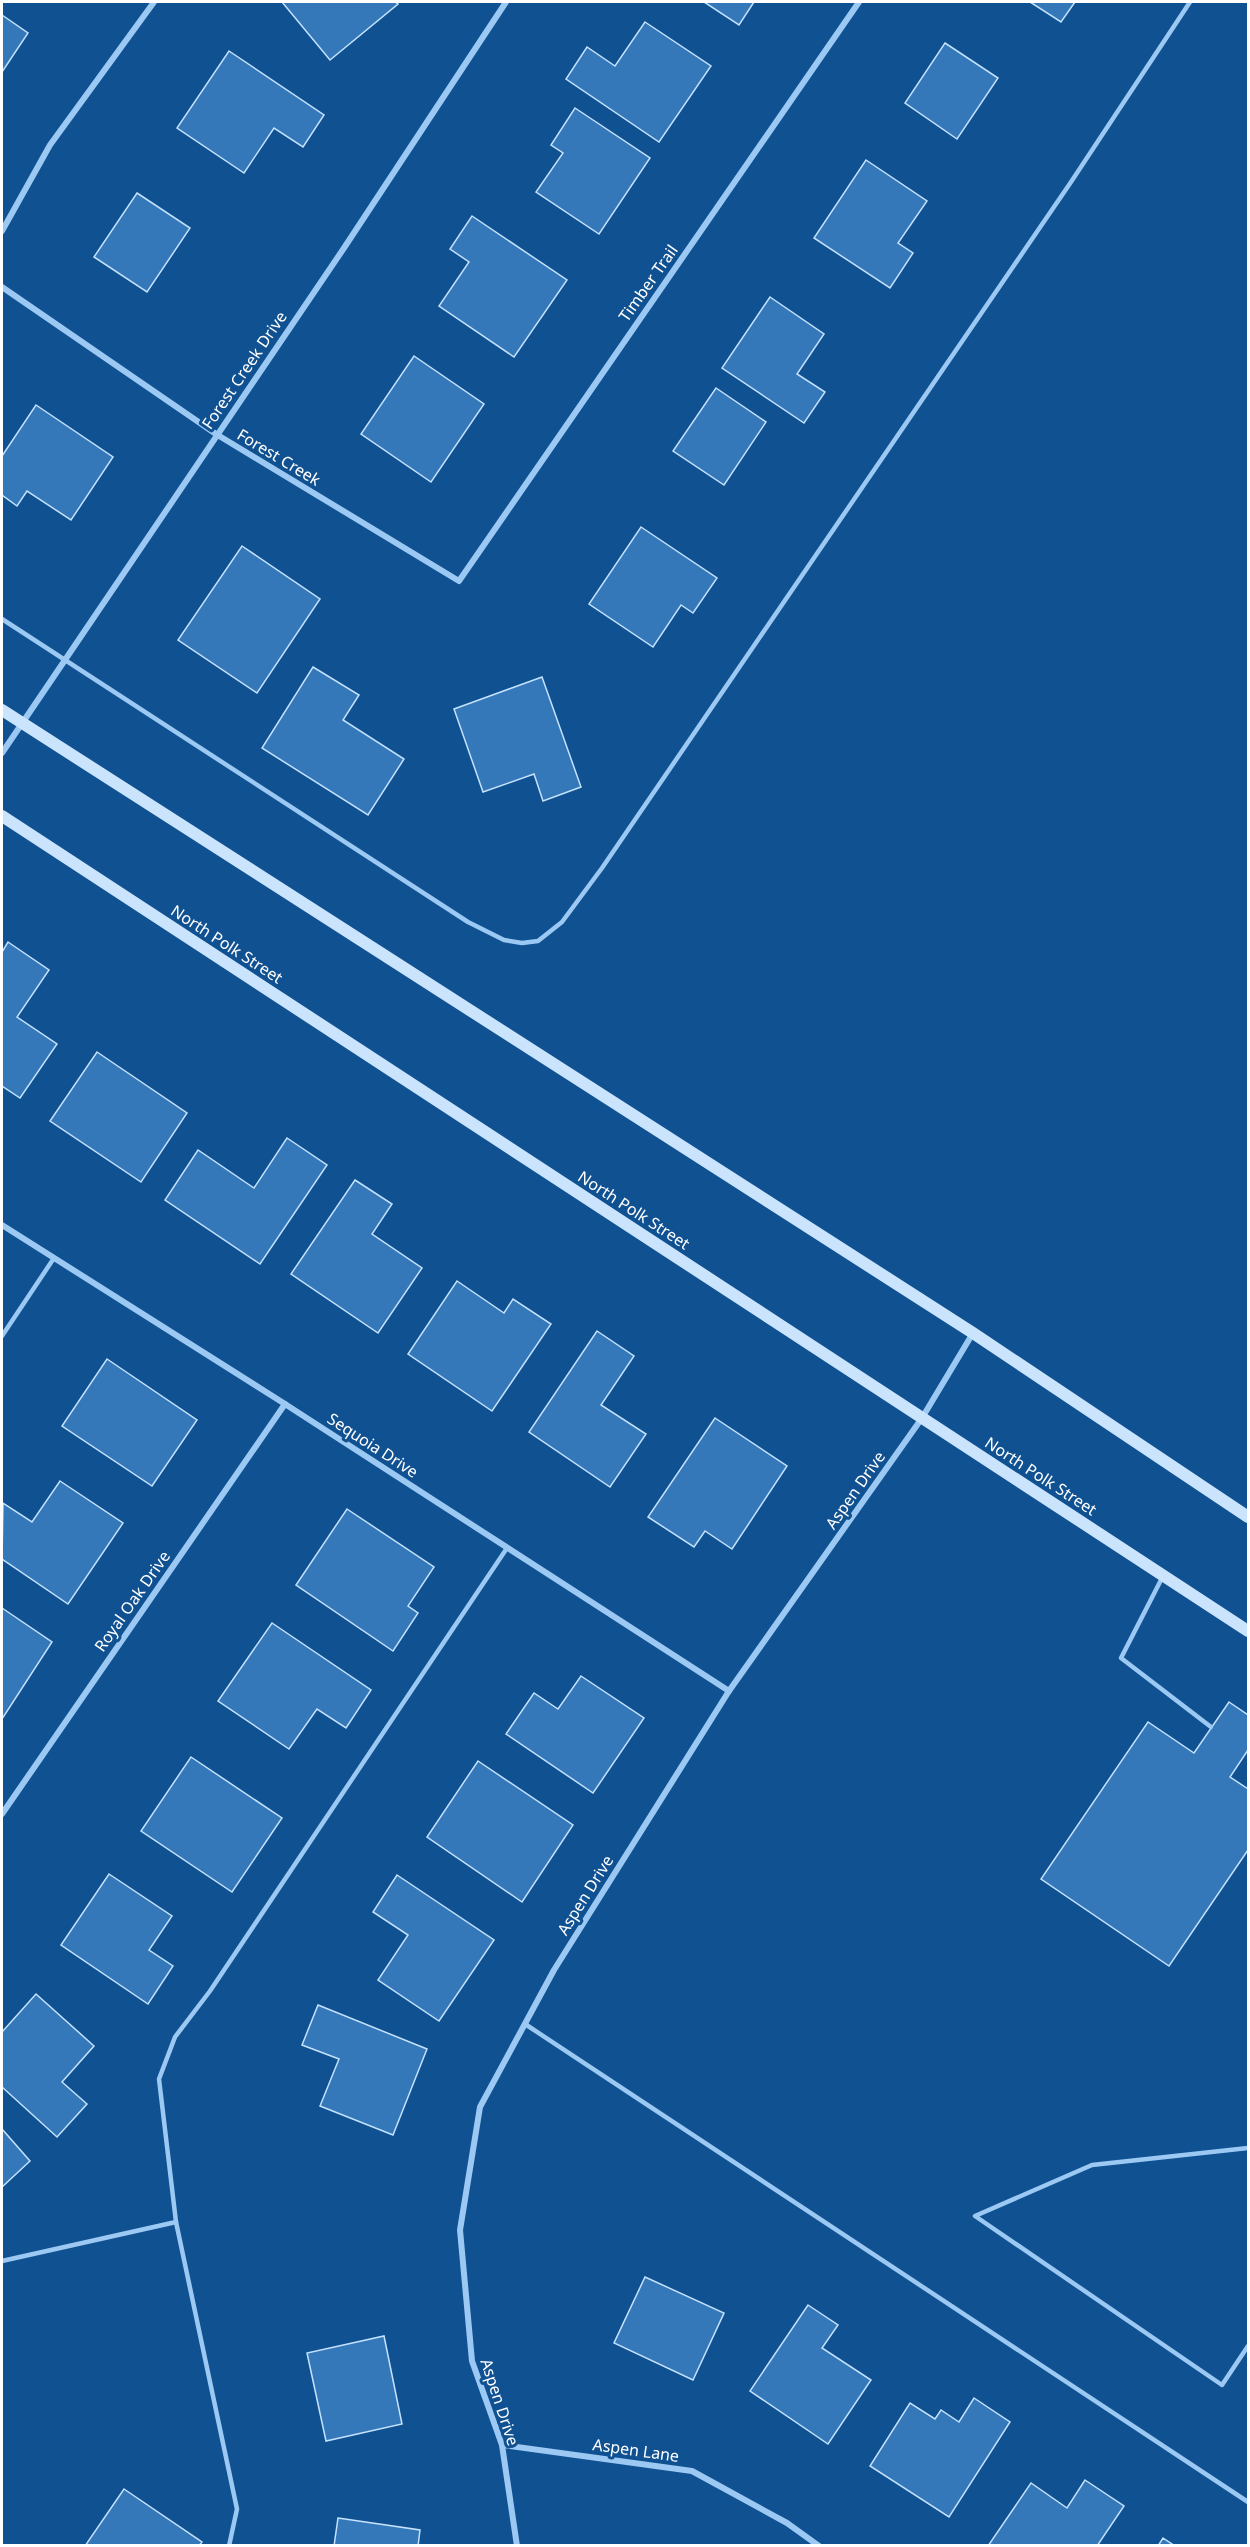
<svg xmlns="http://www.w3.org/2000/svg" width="1250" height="2547" font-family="'Noto Sans',sans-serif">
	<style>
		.building { fill: #3478b9; stroke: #c4e2fe; stroke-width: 1.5 }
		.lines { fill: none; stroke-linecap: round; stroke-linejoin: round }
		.service { stroke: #9cc9f3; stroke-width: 4.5 }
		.minor { stroke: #9cc9f3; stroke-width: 6 }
		.secondary { stroke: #cbe4fd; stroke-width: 12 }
		.labels { text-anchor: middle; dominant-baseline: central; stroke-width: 6; stroke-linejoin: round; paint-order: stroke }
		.street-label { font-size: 16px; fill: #fff; stroke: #105192 }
	</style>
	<rect width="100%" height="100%" fill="#105192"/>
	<g class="building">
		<path d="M282 2H395L398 4 330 60Z"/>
		<path d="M704 2H754L739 25Z"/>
		<path d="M1030 2H1075L1061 22Z"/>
		<path d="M2 15 28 33 2 72Z"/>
		<path d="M645 22 711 66 659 142 566 79 587 47 615 66Z"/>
		<path d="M945 43 998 78 957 139 905 103Z"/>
		<path d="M229 51 324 115 303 147 274 128 244 173 177 128Z"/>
		<path d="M575 108 650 158 599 234 536 192 563 153 551 145Z"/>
		<path d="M866 160 927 201 898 243 913 253 890 288 814 238Z"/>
		<path d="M137 193 190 228 147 292 94 257Z"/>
		<path d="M472 216 567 280 514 357 439 306 469 262 450 249Z"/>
		<path d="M770 297 824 334 797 374 825 392 804 423 722 368Z"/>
		<path d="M414 356 484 404 431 482 361 434Z"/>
		<path d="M716 388 766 422 724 485 673 451Z"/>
		<path d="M36 405 113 457 71 520 27 491 17 506 2 495V456Z"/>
		<path d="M641 527 717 578 693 613 681 605 653 647 589 604Z"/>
		<path d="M242 546 320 599 257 693 178 640Z"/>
		<path d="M313 667 359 695 343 720 404 759 368 815 262 748Z"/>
		<path d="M542 677 581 787 543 801 534 774 483 792 454 709Z"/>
		<path d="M8 942 49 970 17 1017 57 1044 20 1098 2 1086V952Z"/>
		<path d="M97 1052 187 1113 141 1182 50 1121Z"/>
		<path d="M287 1138 327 1165 260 1264 165 1200 198 1150 254 1188Z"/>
		<path d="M355 1180 392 1204 372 1234 422 1268 378 1333 291 1274Z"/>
		<path d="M457 1281 504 1313 513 1299 551 1324 492 1411 408 1354Z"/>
		<path d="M597 1331 634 1356 601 1405 646 1434 610 1487 529 1432Z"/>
		<path d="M107 1359 197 1420 152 1486 62 1426Z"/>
		<path d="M715 1418 787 1466 732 1549 705 1531 694 1547 648 1517Z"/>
		<path d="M60 1481 123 1523 68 1604 2 1559 3 1503 32 1522Z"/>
		<path d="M347 1509 434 1567 408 1606 418 1613 393 1651 296 1585Z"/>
		<path d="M2 1608 52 1642 2 1719Z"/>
		<path d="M272 1623 371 1690 346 1728 317 1709 289 1749 218 1701Z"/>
		<path d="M581 1676 644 1718 593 1793 506 1734 534 1693 558 1709Z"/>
		<path d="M1229 1702 1248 1715V1750L1230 1777 1248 1789V1850L1169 1966 1041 1879 1148 1722 1194 1753Z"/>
		<path d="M191 1757 282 1818 232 1892 141 1831Z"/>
		<path d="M478 1761 573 1825 522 1902 427 1837Z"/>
		<path d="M109 1874 172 1916 149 1950 173 1966 148 2004 61 1945Z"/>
		<path d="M397 1875 494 1940 439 2021 378 1980 408 1935 373 1912Z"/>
		<path d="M36 1994 94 2046 62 2082 87 2104 57 2137 2 2087V2032Z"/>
		<path d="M318 2005 427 2049 393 2135 320 2106 339 2059 302 2045Z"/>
		<path d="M2 2129 30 2161 2 2187Z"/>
		<path d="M645 2277 724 2313 693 2380 614 2343Z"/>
		<path d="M808 2305 838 2325 822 2348 871 2380 828 2444 750 2391Z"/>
		<path d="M384 2336 402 2424 326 2441 307 2353Z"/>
		<path d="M974 2398 1010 2422 949 2517 870 2466 910 2403 935 2419 941 2410 959 2422Z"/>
		<path d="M1085 2480 1124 2506 1097 2546H988L1031 2483 1067 2508Z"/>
		<path d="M124 2489 202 2542 199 2546H85Z"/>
		<path d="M338 2518 420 2530 418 2546H334Z"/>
		<path d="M1163 2538 1175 2546H1158Z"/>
	</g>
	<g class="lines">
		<g class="service">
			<path d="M2 619 468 922 504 940 522 943 538 941 562 922 602 868 1071 182 1190 2"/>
			<path d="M2 1336 54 1258"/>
			<path d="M1162 1578 1121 1658 1211 1727"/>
			<path d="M525 2024 1248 2502"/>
			<path d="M1248 2148 1092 2165 975 2216 1222 2385 1248 2346"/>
			<path d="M2 2261 176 2222"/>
			<path d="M229 2546 237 2509 176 2222 159 2079 175 2037 210 1991 507 1548"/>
		</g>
		<g class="minor">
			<path d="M2 231 50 145 154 2"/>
			<path d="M2 287 216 434 459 581 859 2"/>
			<path d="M2 753 344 248 506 2"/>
			<path d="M2 1225 285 1404 729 1691"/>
			<path d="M2 1814 285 1404"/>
			<path d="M502 2445 692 2471 787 2523 819 2546"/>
			<path d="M517 2546 502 2445 472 2361 460 2230 480 2107 554 1970 729 1691 922 1418 973 1333"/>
		</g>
		<g class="secondary">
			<path d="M2 710 973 1333 1248 1517"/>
			<path d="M2 816 1248 1631"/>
		</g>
	</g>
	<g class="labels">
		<g class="street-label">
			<text transform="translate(648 283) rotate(-55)">Timber Trail</text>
			<text transform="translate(244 370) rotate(-56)">Forest Creek Drive</text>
			<text transform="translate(279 457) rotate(31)">Forest Creek</text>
			<text transform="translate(227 944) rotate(33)">North Polk Street</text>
			<text transform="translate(634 1210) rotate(33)">North Polk Street</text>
			<text transform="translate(373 1445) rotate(33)">Sequoia Drive</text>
			<text transform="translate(1041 1476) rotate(33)">North Polk Street</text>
			<text transform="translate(855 1490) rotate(-55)">Aspen Drive</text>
			<text transform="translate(132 1601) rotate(-55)">Royal Oak Drive</text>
			<text transform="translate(585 1895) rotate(-58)">Aspen Drive</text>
			<text transform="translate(500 2402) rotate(72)">Aspen Drive</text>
			<text transform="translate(636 2450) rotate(8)">Aspen Lane</text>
		</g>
	</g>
	<rect width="1250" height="2547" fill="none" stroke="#ffffff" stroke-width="6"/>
</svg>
